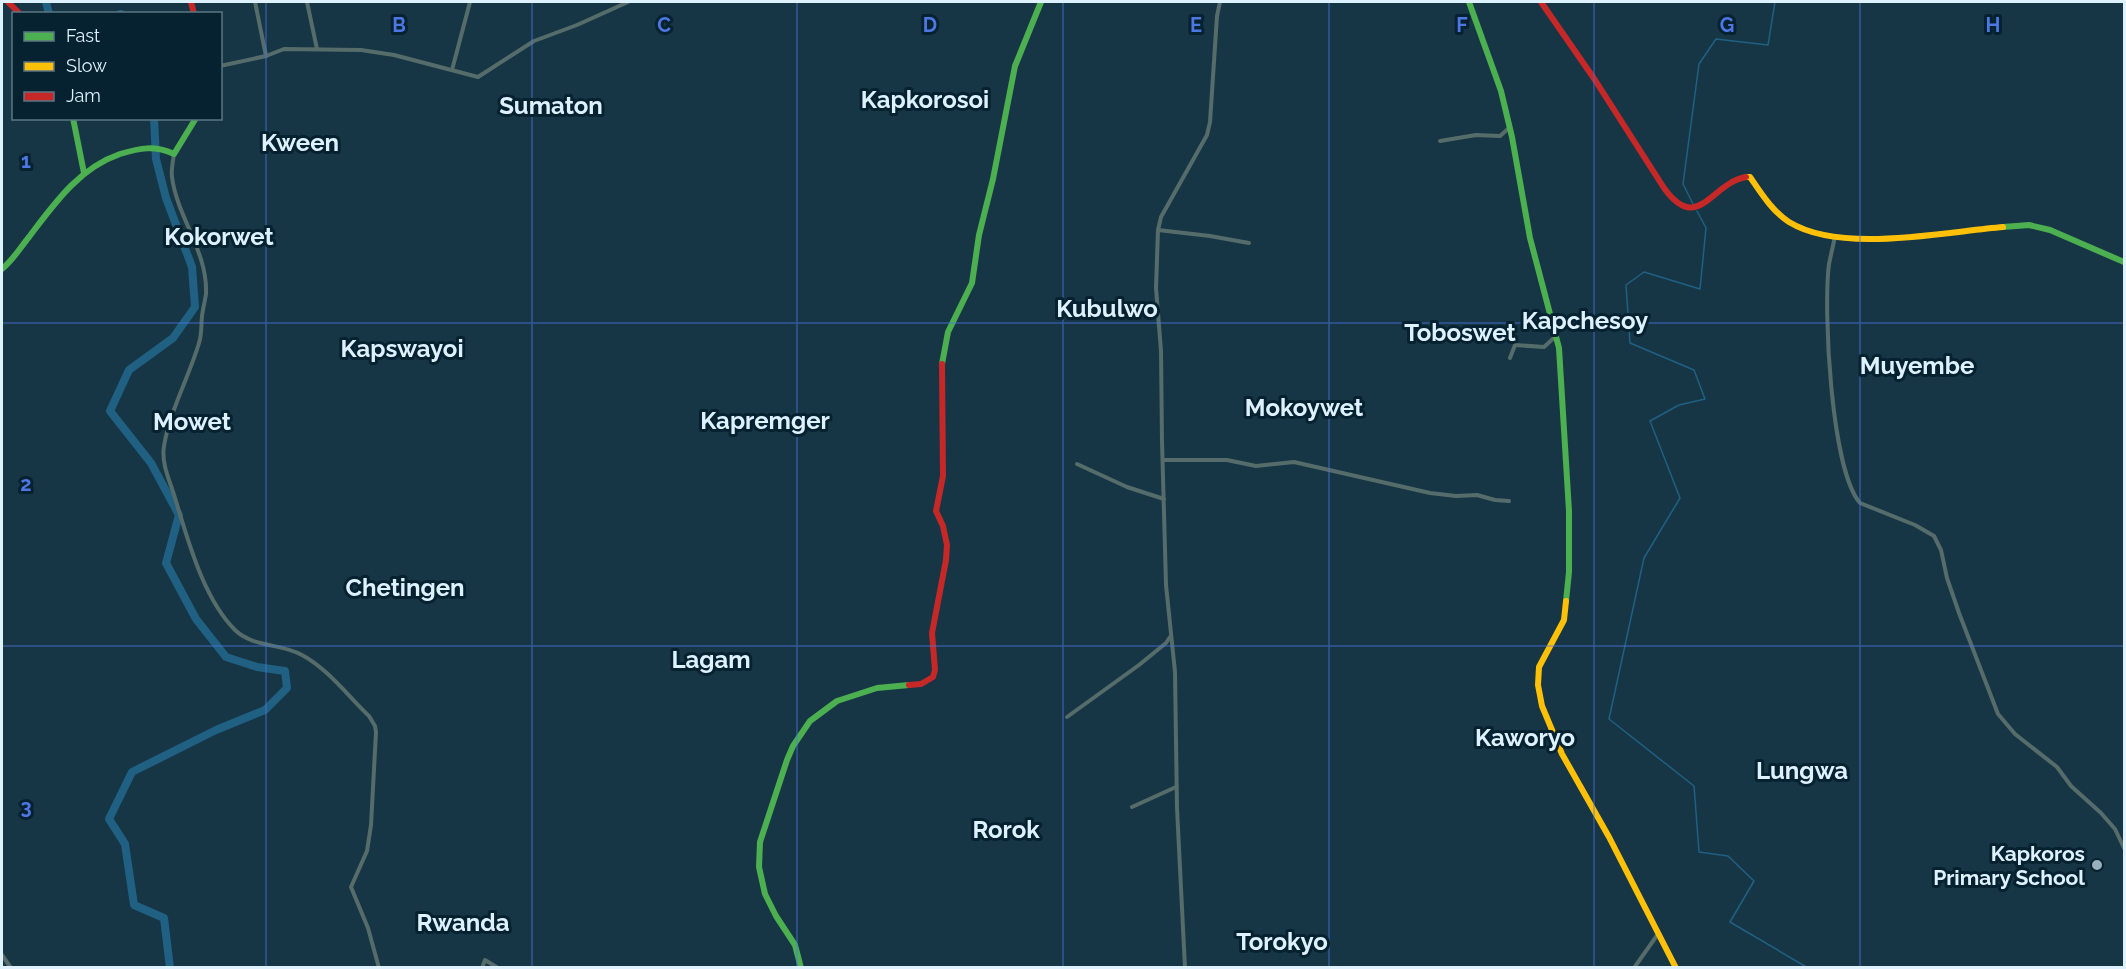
<svg xmlns="http://www.w3.org/2000/svg" width="2126" height="969" font-family="Raleway,sans-serif">
	<style>
		.lines { fill: none; stroke-linecap: round; stroke-linejoin: round }
		.stream { stroke: #1f6083; stroke-width: 1.5 }
		.river { stroke: #1f6083; stroke-width: 8 }
		.street { stroke: #556c6a; stroke-width: 4 }
		.fast { stroke: #4caf50; stroke-width: 6 }
		.slow { stroke: #ffc107; stroke-width: 6 }
		.jam { stroke: #c62828; stroke-width: 6 }
		.grid { fill: none; stroke: #4d77e2; stroke-width: 1.5; stroke-opacity: 0.55 }
		.poi-dot { fill: #98b0bd; stroke: #062231; stroke-width: 2 }
		.labels { text-anchor: middle; dominant-baseline: central; stroke-width: 6; stroke-linejoin: round; paint-order: stroke }
		.poi-label { font-size: 21px; font-weight: bold; fill: #def1fe; stroke: #062231; text-anchor: end }
		.quarter-label { font-size: 24px; font-weight: bold; fill: #def1fe; stroke: #062231 }
		.grid-label { font-size: 20px; text-anchor: middle; font-weight: bold; fill: #4d77e2; stroke: #062231; stroke-width: 6; stroke-linejoin: round; paint-order: stroke }
	</style>
	<rect width="100%" height="100%" fill="#173645"/>
	<g class="lines">
		<g class="stream">
			<path d="M1693 204 1683 184 1699 64 1716 39 1768 45 1775 2"/>
			<path d="M1697 211 1706 228 1700 289 1644 272 1626 285 1630 343 1694 370 1705 399 1679 405 1650 421 1680 498 1644 558 1609 719 1694 786 1699 852 1728 856 1754 881 1730 922 1808 968"/>
			<path d="M169 947 170 968"/>
		</g>
		<g class="river">
			<path d="M46 2 49 14"/>
			<path d="M120 14H121"/>
			<path d="M154 118 156 159 166 198 192 267 195 307 173 338 129 370 110 411 151 463 179 515 166 563 196 619 226 657 257 667 285 671 287 688 265 710 216 730 132 772 109 819 125 844 134 905 164 918 170 968"/>
		</g>
		<g class="street">
			<path d="M255 2 266 56"/>
			<path d="M307 2 317 49"/>
			<path d="M220 66 266 56 284 49 361 50 394 55 478 77 534 41 577 25 628 2"/>
			<path d="M452 70 470 2"/>
			<path d="M1440 141 1476 135 1500 136 1509 128"/>
			<path d="M174 154C173 161 171 170 172 177 177 217 208 252 206 294 205 301 203 308 202 316 201 325 202 334 199 343 189 377 170 410 164 446 161 464 170 481 175 498 188 540 203 598 235 630 254 648 281 643 302 655 328 669 348 696 369 716L375 726 376 732 371 825 367 851 351 887 368 928 379 968"/>
			<path d="M1158 230 1210 236 1249 243"/>
			<path d="M1835 237C1833 245 1831 255 1829 264 1823 309 1831 470 1860 503L1915 525 1934 536 1941 550 1947 578 1959 613 1998 714 2015 734 2057 767 2071 786 2101 813 2115 829 2124 848"/>
			<path d="M1510 358 1515 345 1544 347 1556 336"/>
			<path d="M1163 460H1227L1256 466 1294 462 1430 493 1456 496 1477 495 1495 500 1509 501"/>
			<path d="M1077 464 1127 487 1164 499"/>
			<path d="M1067 717 1139 665 1166 643 1170 637"/>
			<path d="M1132 807 1176 787"/>
			<path d="M2 955 11 968"/>
			<path d="M482 968 485 960 498 968"/>
			<path d="M1185 968 1177 808 1175 672 1166 585 1162 441 1161 351 1156 288 1158 230 1161 217 1207 135 1210 122 1217 16 1220 2"/>
			<path d="M1634 968 1658 934"/>
		</g>
		<g class="fast">
			<path d="M1469 2 1501 91 1512 137 1530 238 1559 348 1569 511V572L1566 601"/>
			<path d="M73 118 84 173"/>
			<path d="M2003 227 2029 225 2050 230 2124 262"/>
			<path d="M2 269C13 260 20 248 29 237 54 204 79 168 120 154 140 148 154 145 174 154L196 118"/>
			<path d="M942 364 948 332 972 283 979 235 993 179 1015 66 1041 2"/>
			<path d="M801 968 795 945 776 916 765 894 759 867 760 842 787 760 793 746 810 721 837 701 877 688 909 685"/>
		</g>
		<g class="slow">
			<path d="M1746 177H1750C1761 193 1772 211 1789 222 1841 254 1943 232 2003 227"/>
			<path d="M1566 601 1564 620 1539 667 1538 685 1542 706 1562 754 1609 837 1676 968"/>
		</g>
		<g class="jam">
			<path d="M8 2 20 14"/>
			<path d="M191 2 194 14"/>
			<path d="M1541 2 1595 80 1664 188C1698 235 1711 183 1746 177"/>
			<path d="M909 685 921 684 933 677 935 670 932 633 946 560 947 545 943 526 936 511 943 476 942 364"/>
		</g>
	</g>
	<path class="grid" d="M266 2V968M532 2V968M797 2V968M1063 2V968M1329 2V968M1594 2V968M1860 2V968M2 323H2124M2 646H2124"/>
	<circle class="poi-dot" cx="2097" cy="865" r="6"/>
	<g class="labels">
		<g class="poi-label">
			<text x="2085" y="853">Kapkoros<tspan x="2085" dy="24">Primary School</tspan></text>
		</g>
		<g class="quarter-label">
			<text x="925" y="99">Kapkorosoi</text>
			<text x="551" y="105">Sumaton</text>
			<text x="300" y="142">Kween</text>
			<text x="219" y="236">Kokorwet</text>
			<text x="1107" y="308">Kubulwo</text>
			<text x="1585" y="320">Kapchesoy</text>
			<text x="1460" y="332">Toboswet</text>
			<text x="402" y="348">Kapswayoi</text>
			<text x="1917" y="365">Muyembe</text>
			<text x="1304" y="407">Mokoywet</text>
			<text x="765" y="420">Kapremger</text>
			<text x="192" y="421">Mowet</text>
			<text x="405" y="587">Chetingen</text>
			<text x="711" y="659">Lagam</text>
			<text x="1525" y="737">Kaworyo</text>
			<text x="1802" y="770">Lungwa</text>
			<text x="1006" y="829">Rorok</text>
			<text x="463" y="922">Rwanda</text>
			<text x="1282" y="941">Torokyo</text>
		</g>
	</g>
	<g class="grid-label">
		<text x="399" y="32">B</text>
		<text x="664" y="32">C</text>
		<text x="930" y="32">D</text>
		<text x="1196" y="32">E</text>
		<text x="1462" y="32">F</text>
		<text x="1727" y="32">G</text>
		<text x="1993" y="32">H</text>
		<text x="26" y="168">1</text>
		<text x="26" y="491">2</text>
		<text x="26" y="814">3</text>
	</g>
	<rect width="2126" height="969" fill="none" stroke="#def1fe" stroke-width="6"/>
	<rect x="12" y="12" width="210" height="108" fill="#062231" stroke="#5c7583" stroke-width="1.5"/>
	<rect x="24" y="32" width="30" height="9" fill="#4caf50" stroke="#5c7583" stroke-width="1.5"/>
	<text x="66" y="42" font-size="18" fill="#def1fe">Fast</text>
	<rect x="24" y="62" width="30" height="9" fill="#ffc107" stroke="#5c7583" stroke-width="1.5"/>
	<text x="66" y="72" font-size="18" fill="#def1fe">Slow</text>
	<rect x="24" y="92" width="30" height="9" fill="#c62828" stroke="#5c7583" stroke-width="1.5"/>
	<text x="66" y="102" font-size="18" fill="#def1fe">Jam</text>
</svg>
